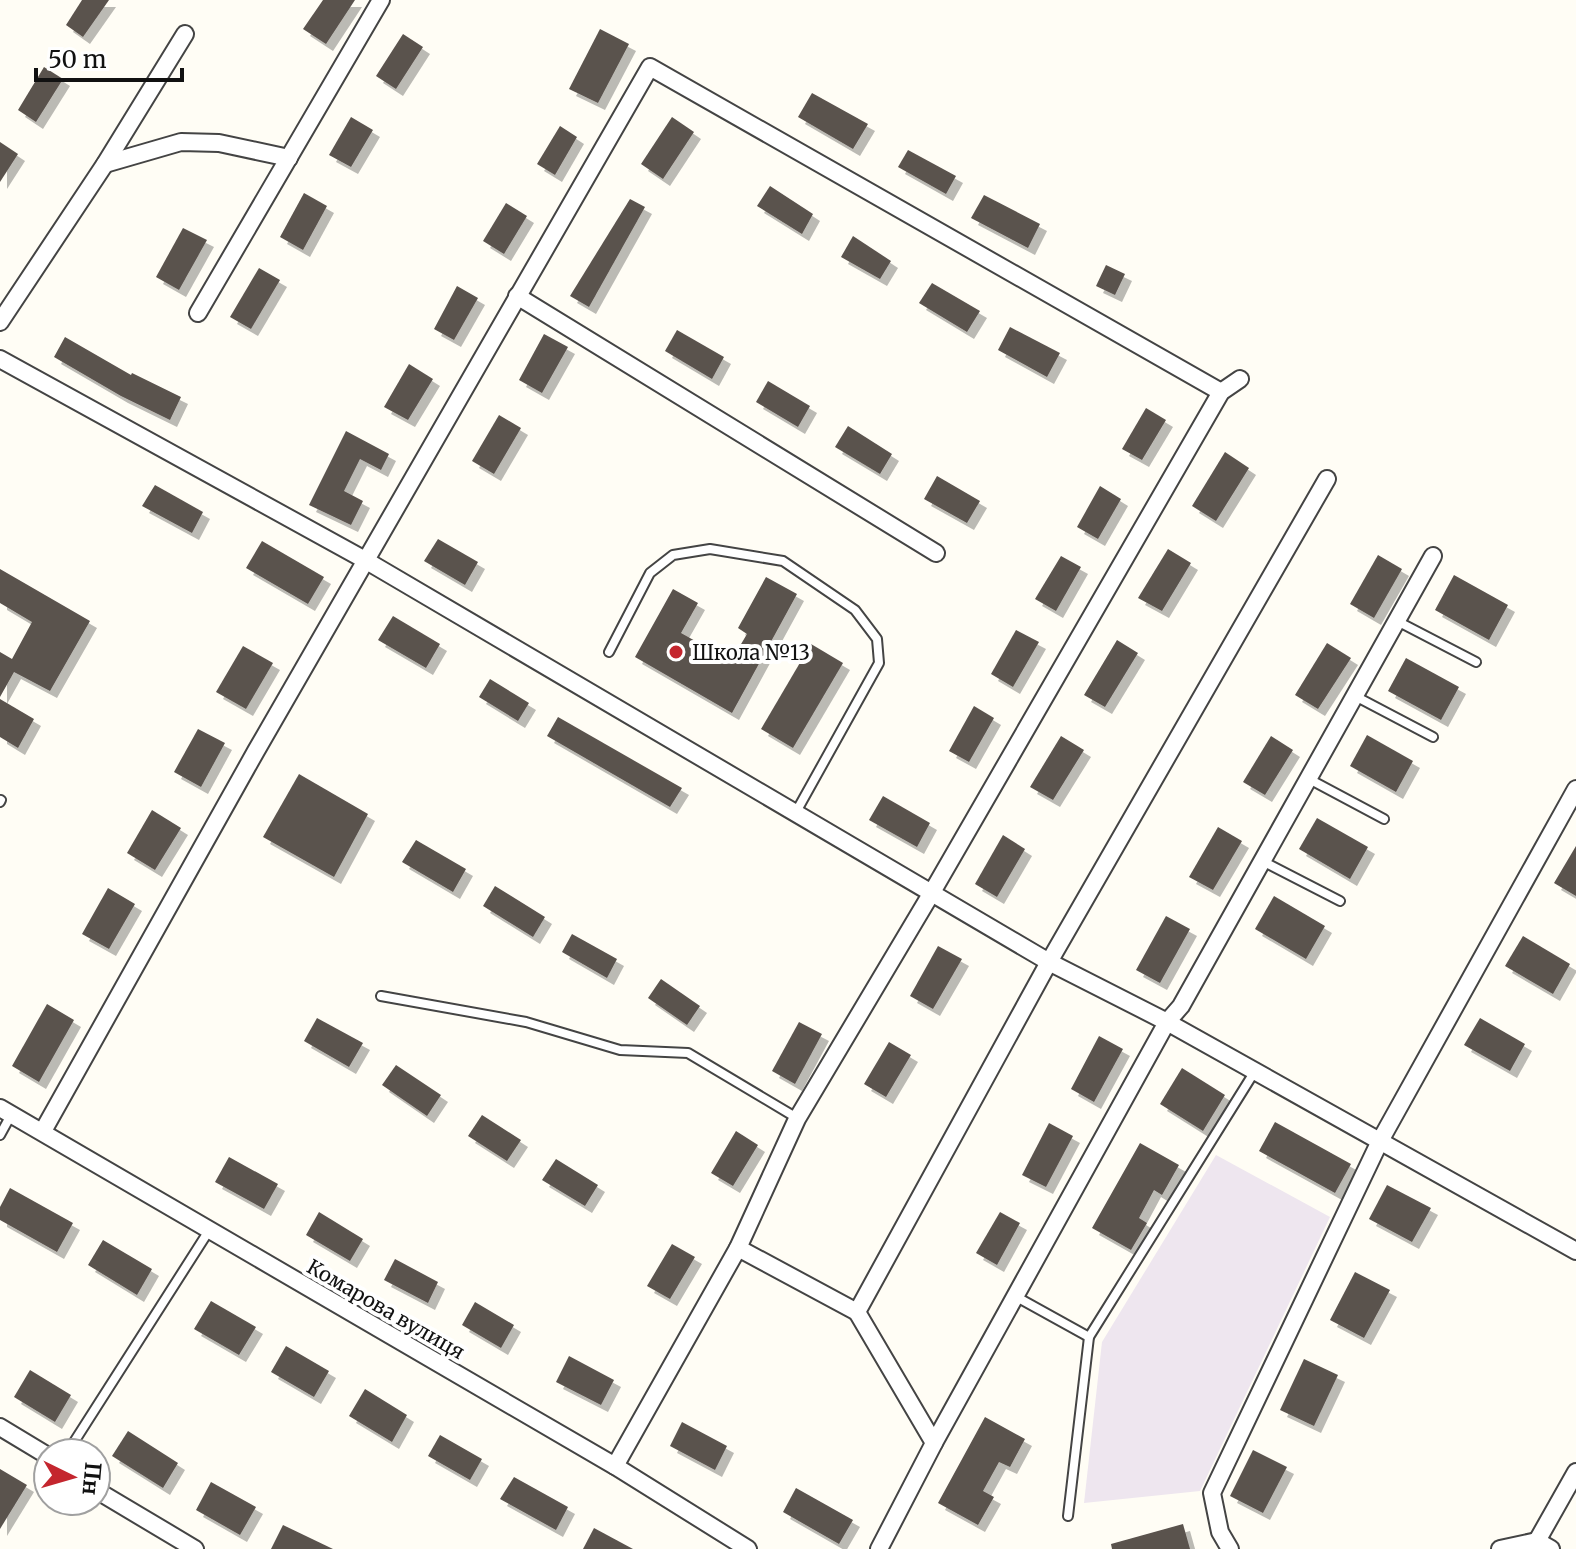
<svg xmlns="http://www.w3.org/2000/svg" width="1576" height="1549" font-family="Merriweather,serif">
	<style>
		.industrial { fill: #eee6ef }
		.building { fill: #5a524d; filter: url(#shadow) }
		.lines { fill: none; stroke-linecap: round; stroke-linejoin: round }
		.service-casing { stroke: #444; stroke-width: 12 }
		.minor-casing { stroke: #444; stroke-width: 20 }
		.service { stroke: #fff; stroke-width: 8 }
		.minor { stroke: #fff; stroke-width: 16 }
		.poi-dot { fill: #c4262e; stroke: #fff; stroke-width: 3 }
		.labels { text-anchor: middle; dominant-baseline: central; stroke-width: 8; stroke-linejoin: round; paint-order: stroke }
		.poi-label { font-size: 20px; fill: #111; stroke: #fff; text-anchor: start }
		.street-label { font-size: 20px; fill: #111; stroke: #fff }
	</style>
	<defs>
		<filter id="shadow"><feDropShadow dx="7" dy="7" stdDeviation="0" flood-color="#0004"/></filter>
	</defs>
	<rect width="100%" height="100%" fill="#fffdf5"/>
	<path class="industrial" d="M1216 1155 1330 1217 1200 1491 1084 1503 1102 1342Z"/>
	<g class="building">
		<path d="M82 0H109L83 37 66 25Z"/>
		<path d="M323 0H355L326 44 303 29Z"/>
		<path d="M600 29 629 44 598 103 569 89Z"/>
		<path d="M403 34 423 47 396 89 376 76Z"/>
		<path d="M44 67 63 79 36 122 18 110Z"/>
		<path d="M812 93 868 124 853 149 798 117Z"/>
		<path d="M351 117 373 130 351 167 329 155Z"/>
		<path d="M672 117 694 132 663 179 641 164Z"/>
		<path d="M560 126 577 137 555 175 537 164Z"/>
		<path d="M0 142 18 154 0 182Z"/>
		<path d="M908 150 956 176 946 194 898 167Z"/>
		<path d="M770 186 813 214 802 234 757 206Z"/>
		<path d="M304 193 327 206 303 250 280 237Z"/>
		<path d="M984 195 1040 224 1028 248 971 218Z"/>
		<path d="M630 199 645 207 589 307 570 296Z"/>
		<path d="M506 203 527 216 504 254 483 241Z"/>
		<path d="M183 228 207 240 179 290 156 277Z"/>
		<path d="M853 236 891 261 880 279 841 257Z"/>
		<path d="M1106 265 1125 274 1115 295 1096 286Z"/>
		<path d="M259 268 280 280 251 329 230 317Z"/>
		<path d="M932 283 980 311 967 332 919 303Z"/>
		<path d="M457 286 478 298 454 340 434 329Z"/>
		<path d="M1010 327 1060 353 1047 377 998 350Z"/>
		<path d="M677 330 724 357 712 379 665 351Z"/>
		<path d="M544 334 568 347 542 393 519 380Z"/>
		<path d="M65 337 131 375 132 373 181 397 170 420 121 396 54 357Z"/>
		<path d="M409 364 433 379 408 420 384 407Z"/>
		<path d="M768 381 810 406 798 427 756 402Z"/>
		<path d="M1146 408 1166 420 1142 460 1122 449Z"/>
		<path d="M499 415 521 428 494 474 472 461Z"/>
		<path d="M848 426 892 454 880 474 835 447Z"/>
		<path d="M346 431 389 454 381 470 360 459 344 491 363 501 351 525 309 505Z"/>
		<path d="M1225 452 1249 468 1216 521 1192 506Z"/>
		<path d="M937 476 980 501 967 523 924 499Z"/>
		<path d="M155 485 203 512 192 533 142 506Z"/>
		<path d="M1100 486 1121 499 1098 539 1077 527Z"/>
		<path d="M438 539 478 562 465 585 424 561Z"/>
		<path d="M262 541 324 577 308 604 246 568Z"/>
		<path d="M1168 549 1191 563 1162 611 1138 598Z"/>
		<path d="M1378 555 1402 569 1374 618 1350 604Z"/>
		<path d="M1061 556 1081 567 1056 611 1035 599Z"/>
		<path d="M0 569 90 621 50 691 14 672 0 697V652L12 659 32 622 0 603Z"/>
		<path d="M1454 575 1508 605 1489 640 1435 610Z"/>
		<path d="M766 577 797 594 732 713 635 657 673 589 698 603 681 633 731 661 747 634 738 628Z"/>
		<path d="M393 616 440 644 426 668 378 640Z"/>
		<path d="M1016 630 1039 642 1013 687 991 674Z"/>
		<path d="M1117 640 1138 653 1105 707 1084 695Z"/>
		<path d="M1327 643 1351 658 1318 709 1295 695Z"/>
		<path d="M811 644 843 663 793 748 761 729Z"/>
		<path d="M243 646 273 663 246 709 216 692Z"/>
		<path d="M1406 658 1459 687 1441 720 1388 691Z"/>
		<path d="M490 679 529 703 518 721 479 697Z"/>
		<path d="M0 699 34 719 18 748 0 737Z"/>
		<path d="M974 706 994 718 969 762 949 751Z"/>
		<path d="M558 717 682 788 670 807 547 736Z"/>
		<path d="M198 729 225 743 201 787 174 772Z"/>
		<path d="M1367 735 1413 761 1396 792 1350 766Z"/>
		<path d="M1061 736 1084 750 1053 800 1030 787Z"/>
		<path d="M1271 736 1293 750 1265 795 1243 782Z"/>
		<path d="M299 774 368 814 334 877 263 837Z"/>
		<path d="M883 796 930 823 917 847 869 820Z"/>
		<path d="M152 810 181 828 155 870 127 853Z"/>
		<path d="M1317 818 1368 847 1350 879 1299 849Z"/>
		<path d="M1218 827 1242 841 1213 890 1189 877Z"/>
		<path d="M1003 835 1025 849 997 897 975 884Z"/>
		<path d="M416 840 466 869 453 892 402 862Z"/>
		<path d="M1576 846V896L1554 883Z"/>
		<path d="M495 886 545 917 533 937 483 906Z"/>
		<path d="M108 888 135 904 109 949 82 934Z"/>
		<path d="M1274 896 1325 926 1306 959 1255 929Z"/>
		<path d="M1166 916 1190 929 1160 983 1136 970Z"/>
		<path d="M572 934 617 959 607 978 562 952Z"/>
		<path d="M1523 936 1570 964 1553 994 1505 966Z"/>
		<path d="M938 946 962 959 933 1009 910 996Z"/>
		<path d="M661 979 700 1006 687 1025 648 998Z"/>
		<path d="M47 1004 74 1020 39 1082 12 1066Z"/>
		<path d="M317 1018 363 1043 349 1067 304 1041Z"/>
		<path d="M1480 1018 1525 1044 1510 1071 1464 1045Z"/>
		<path d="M799 1022 822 1034 795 1084 772 1071Z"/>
		<path d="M1099 1036 1123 1049 1094 1102 1071 1089Z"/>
		<path d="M889 1042 911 1055 886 1097 864 1084Z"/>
		<path d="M396 1065 441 1095 427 1116 382 1085Z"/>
		<path d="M1182 1068 1225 1095 1203 1131 1160 1104Z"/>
		<path d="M482 1115 521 1140 507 1161 468 1136Z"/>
		<path d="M1275 1122 1351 1164 1335 1193 1259 1151Z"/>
		<path d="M1049 1123 1073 1136 1046 1187 1022 1175Z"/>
		<path d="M736 1131 758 1145 733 1186 711 1173Z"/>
		<path d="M1140 1143 1179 1165 1162 1195 1154 1190 1139 1218 1147 1223 1131 1250 1092 1228Z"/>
		<path d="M229 1157 278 1184 264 1209 215 1182Z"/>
		<path d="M556 1159 598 1185 585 1206 542 1180Z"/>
		<path d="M1387 1185 1431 1208 1412 1242 1369 1219Z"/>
		<path d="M10 1188 73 1223 57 1252 0 1220V1207Z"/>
		<path d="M319 1212 363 1239 350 1261 306 1235Z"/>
		<path d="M1000 1212 1020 1223 997 1265 976 1253Z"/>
		<path d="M103 1240 152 1269 137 1295 88 1265Z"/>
		<path d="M672 1244 695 1257 670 1299 647 1286Z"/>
		<path d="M395 1259 438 1282 428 1303 384 1280Z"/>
		<path d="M1355 1272 1390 1290 1364 1338 1330 1320Z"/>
		<path d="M211 1301 256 1327 239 1355 194 1329Z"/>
		<path d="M475 1302 514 1325 501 1348 462 1325Z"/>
		<path d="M286 1346 329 1371 314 1397 271 1372Z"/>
		<path d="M569 1356 614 1380 601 1405 556 1382Z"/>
		<path d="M1304 1359 1338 1375 1314 1426 1280 1410Z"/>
		<path d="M30 1370 71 1395 55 1422 14 1397Z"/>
		<path d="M365 1389 407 1415 392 1442 349 1416Z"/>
		<path d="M985 1417 1025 1439 1010 1467 999 1462 983 1491 994 1497 978 1525 938 1503Z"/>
		<path d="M682 1422 727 1446 715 1470 670 1446Z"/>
		<path d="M128 1431 178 1463 163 1488 112 1456Z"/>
		<path d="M440 1435 482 1459 470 1480 428 1456Z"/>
		<path d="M1253 1450 1287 1467 1263 1513 1230 1496Z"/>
		<path d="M0 1469 27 1485 0 1529Z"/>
		<path d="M514 1477 568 1507 556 1530 500 1499Z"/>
		<path d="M211 1482 256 1507 240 1535 196 1510Z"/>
		<path d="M796 1488 853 1520 839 1544 783 1512Z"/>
		<path d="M1183 1524 1190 1549H1112L1111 1544Z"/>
		<path d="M283 1525 333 1549H271Z"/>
		<path d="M594 1528 633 1549H583Z"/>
	</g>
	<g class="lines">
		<g class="service-casing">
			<g id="service">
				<path d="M1397 621 1476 662"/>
				<path d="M609 652 650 573 673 555 710 549 783 561 855 610 877 639 879 663 796 812"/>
				<path d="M1355 696 1433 737"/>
				<path d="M1309 779 1384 819"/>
				<path d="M0 802 1 800"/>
				<path d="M1262 861 1340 901"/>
				<path d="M381 996 526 1022 620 1050 688 1053 797 1118"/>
				<path d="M0 1135 11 1115"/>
				<path d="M1015 1296 1089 1337"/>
				<path d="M67 1453 210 1229"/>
				<path d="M1068 1516 1089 1337 1255 1071"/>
			</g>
		</g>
		<g class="minor-casing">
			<g id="minor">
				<path d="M105 164 181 142 219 143 289 158"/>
				<path d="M517 296 936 553"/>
				<path d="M198 313 381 0"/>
				<path d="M0 322 105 164 185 34"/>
				<path d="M0 359 365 560 1049 962 1167 1022 1576 1251"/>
				<path d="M0 1108 615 1466 748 1549"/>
				<path d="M43 1131 256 751 650 67 1221 392"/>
				<path d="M738 1248 857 1312"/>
				<path d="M0 1427 48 1456"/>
				<path d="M934 1443 1167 1022 1181 1006 1433 556"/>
				<path d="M615 1466 738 1248 797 1119 931 894 1221 392 1240 379"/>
				<path d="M96 1490 195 1549"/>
				<path d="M1537 1541 1576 1472"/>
				<path d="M1537 1541 1551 1549"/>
				<path d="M879 1549 934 1443 857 1312 1049 962 1327 479"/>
				<path d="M1230 1549 1220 1532 1212 1493 1380 1141 1576 789"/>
				<path d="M1500 1549 1537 1541"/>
			</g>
		</g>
		<use href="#service" class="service"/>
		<use href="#minor" class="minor"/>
	</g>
	<circle class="poi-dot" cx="676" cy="652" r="8"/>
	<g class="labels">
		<g class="poi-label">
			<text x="692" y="652">Школа №13</text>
		</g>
		<g class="street-label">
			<text transform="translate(386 1309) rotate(30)">Комарова вулиця</text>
		</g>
	</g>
	<g transform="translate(72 1477) rotate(95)"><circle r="38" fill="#ffffff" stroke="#a0a0a0" stroke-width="2"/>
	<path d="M0-6L14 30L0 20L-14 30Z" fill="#c4262e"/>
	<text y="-12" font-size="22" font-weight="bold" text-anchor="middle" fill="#111111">Пн</text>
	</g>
	<path d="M36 68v12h146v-12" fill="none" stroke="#111111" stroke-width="4"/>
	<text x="48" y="68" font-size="24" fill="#111111" stroke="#ffffff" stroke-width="6" paint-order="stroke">50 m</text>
</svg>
